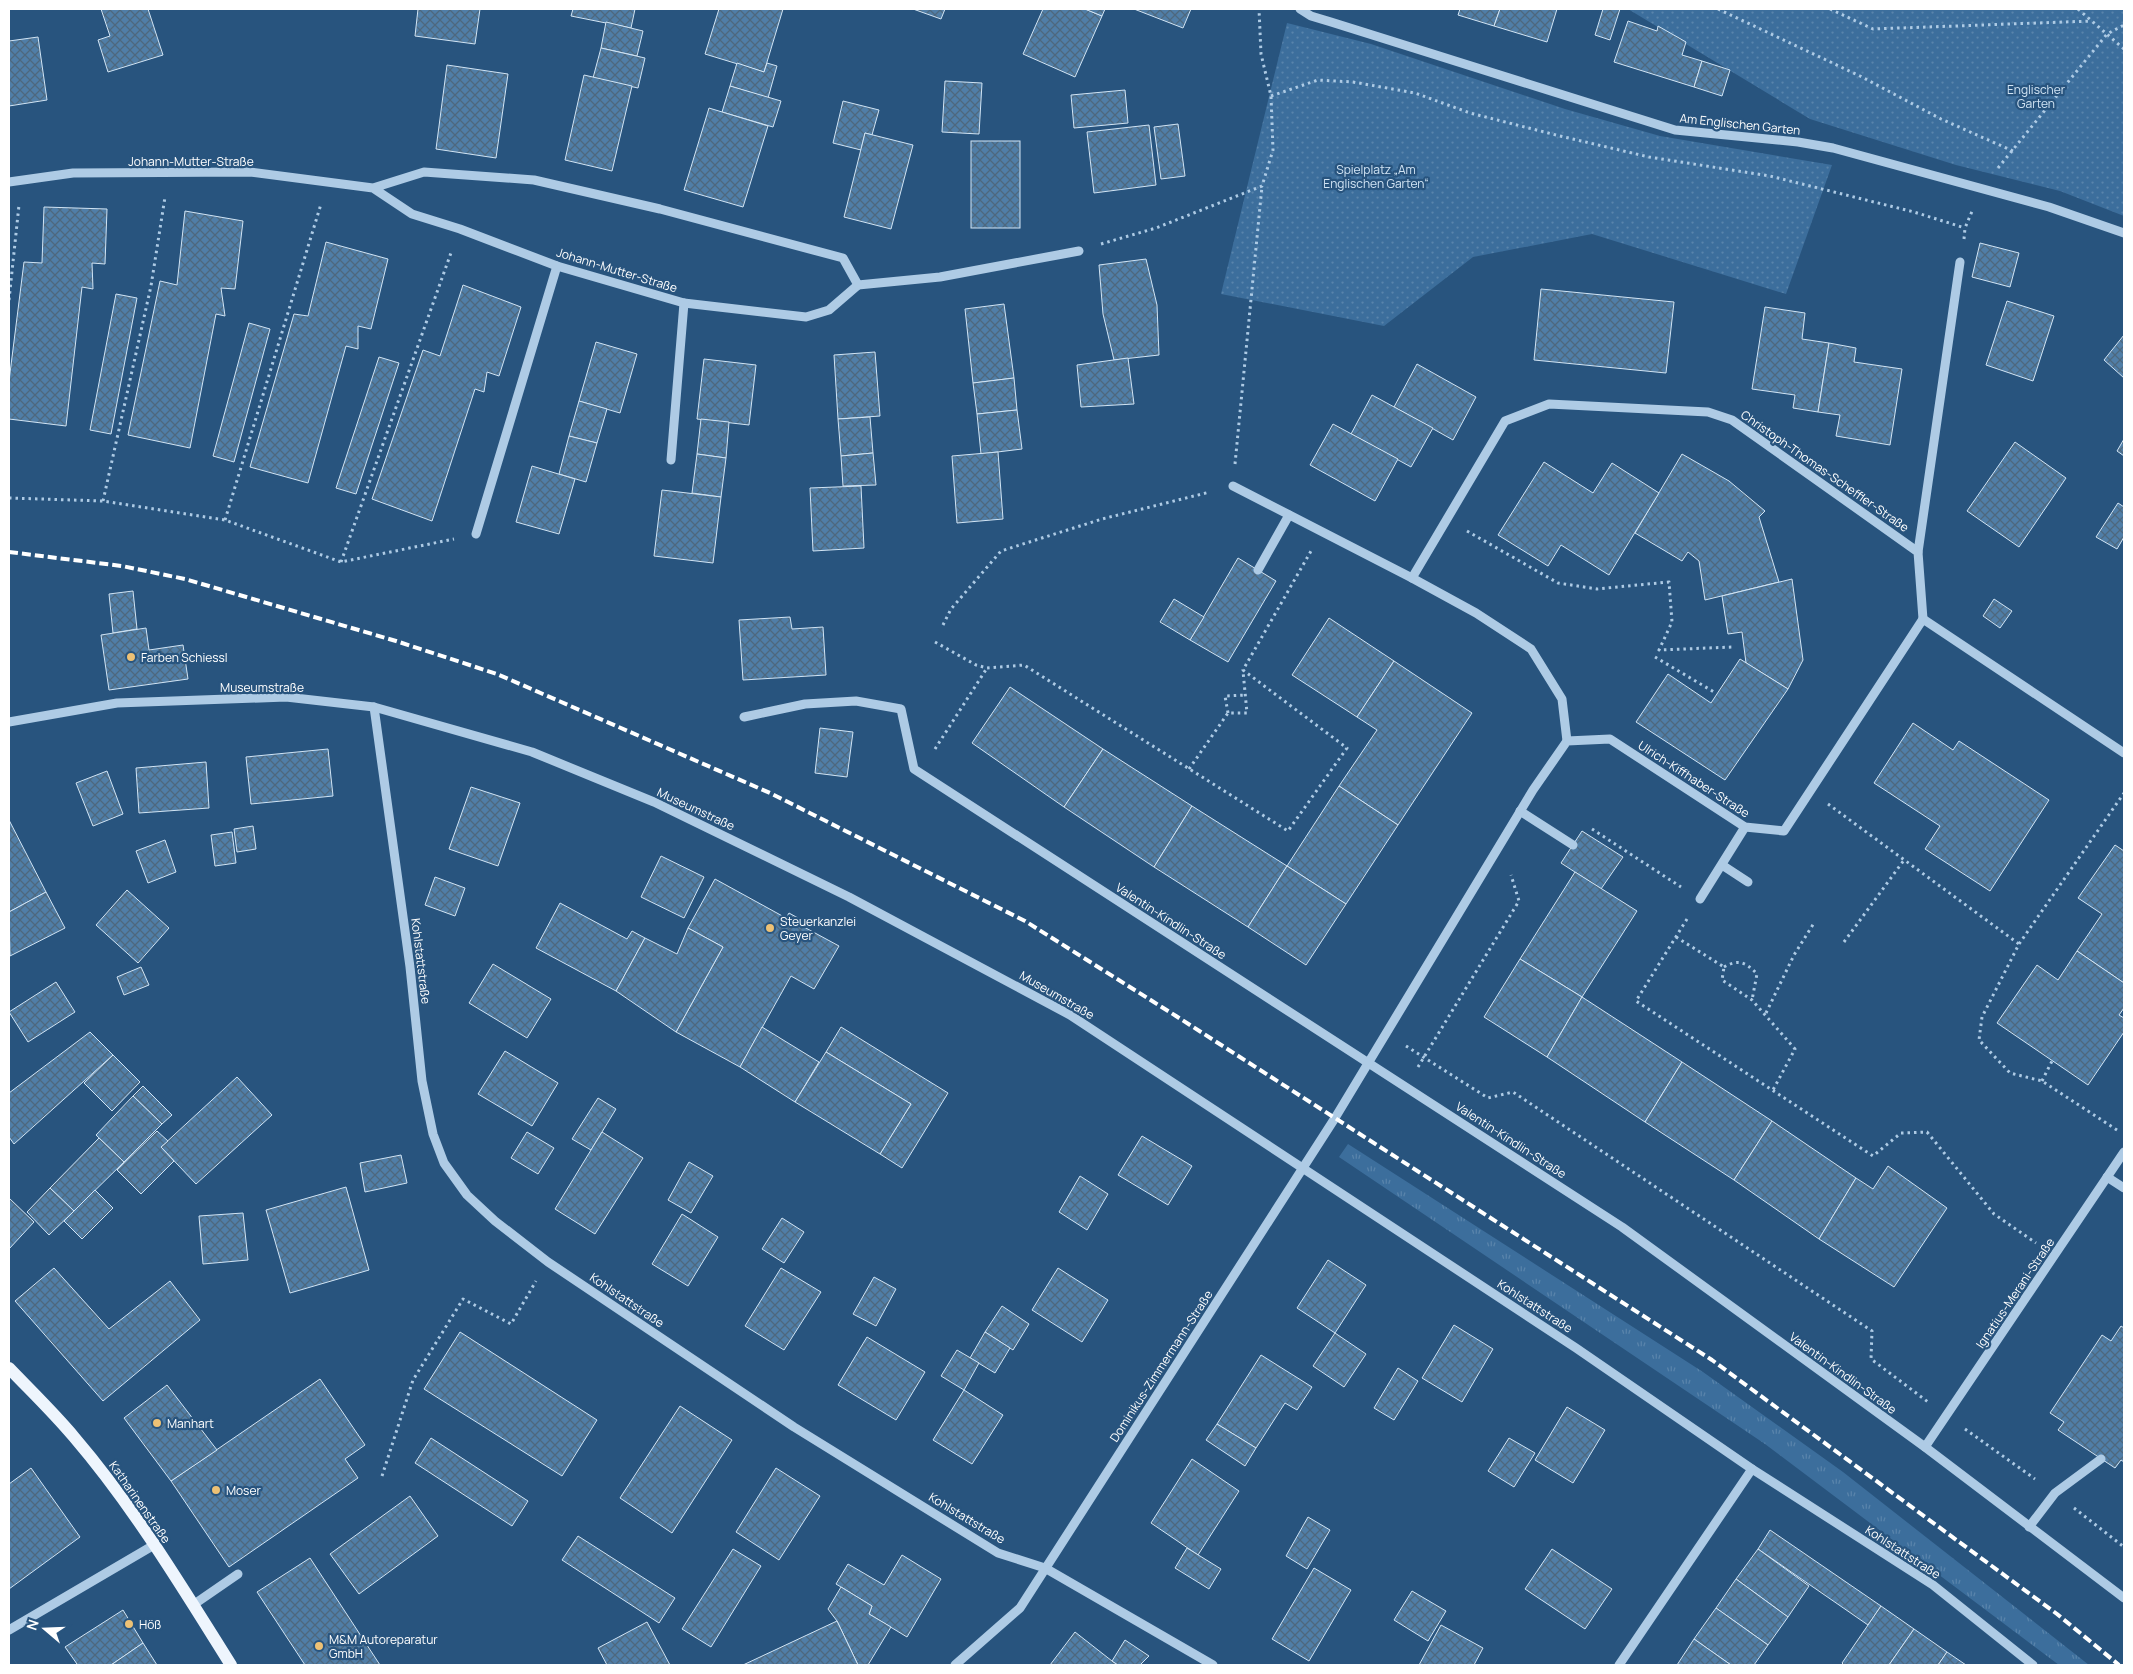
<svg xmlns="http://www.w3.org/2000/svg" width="2133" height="1674" font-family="Manrope,sans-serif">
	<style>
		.grass { fill: url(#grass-tufts) }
		.park { fill: url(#park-dots) }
		.building { fill: url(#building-cross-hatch); stroke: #d1e4f4 }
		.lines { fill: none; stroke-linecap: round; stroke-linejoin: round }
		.path { stroke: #aecbe5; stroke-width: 3; stroke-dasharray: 2.5 4; stroke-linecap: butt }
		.minor { stroke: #aecbe5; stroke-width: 9 }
		.major { stroke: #eef5fd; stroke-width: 12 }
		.rail { stroke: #fff; stroke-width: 4; stroke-dasharray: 9 4; stroke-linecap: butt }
		.poi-dot { fill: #edc175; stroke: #28547e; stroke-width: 2 }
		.labels { text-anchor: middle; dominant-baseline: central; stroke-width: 4.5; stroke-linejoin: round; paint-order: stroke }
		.park-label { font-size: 12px; fill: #d1e4f4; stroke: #28547e }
		.street-label { font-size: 12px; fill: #fff; stroke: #28547e }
		.poi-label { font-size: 12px; fill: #fff; stroke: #28547e; text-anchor: start }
	</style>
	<defs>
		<pattern id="grass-tufts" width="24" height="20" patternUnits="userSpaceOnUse" patternTransform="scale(1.25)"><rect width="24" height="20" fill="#3c6e9c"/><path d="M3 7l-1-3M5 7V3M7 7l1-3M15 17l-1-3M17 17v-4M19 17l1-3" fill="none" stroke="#5984ab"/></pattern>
		<pattern id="park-dots" width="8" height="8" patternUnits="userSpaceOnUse" patternTransform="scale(1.25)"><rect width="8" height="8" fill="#3c6e9c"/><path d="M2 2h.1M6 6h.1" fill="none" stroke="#5984ab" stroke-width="1.8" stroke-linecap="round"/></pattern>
		<pattern id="building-cross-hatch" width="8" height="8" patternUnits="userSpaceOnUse" patternTransform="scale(1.25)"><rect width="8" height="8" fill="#507ea7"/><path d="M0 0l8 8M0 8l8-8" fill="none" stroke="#4e687e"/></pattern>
	</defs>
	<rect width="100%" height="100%" fill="#28547e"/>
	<path class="grass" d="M1348 1144 1703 1372 1843 1472 2089 1665H2059L1765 1444 1339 1157Z"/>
	<g class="park">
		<path d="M1628 9H2124V216L2060 191 1956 165 1810 119Z"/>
		<path d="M1287 23 1371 44 1565 109 1660 136 1832 165 1786 294 1592 234 1473 257 1384 326 1221 294Z"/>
	</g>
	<g class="building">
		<path d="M101 9H148L163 55 108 72 98 40 110 36Z"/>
		<path d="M418 9H480L475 44 415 36Z"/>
		<path d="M573 9H635L631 28 571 16Z"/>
		<path d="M719 9H783L764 72 705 54Z"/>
		<path d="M913 9H945L941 19Z"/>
		<path d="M1043 9H1085L1102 16 1075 77 1023 54Z"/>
		<path d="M1085 9H1105L1102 16Z"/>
		<path d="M1134 9H1191L1183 28Z"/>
		<path d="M1460 9H1500L1494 26 1458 15Z"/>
		<path d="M1500 9H1557L1547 42 1494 26Z"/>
		<path d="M1603 9H1620L1610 40 1595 35Z"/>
		<path d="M1628 21 1657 31 1658 26 1686 42 1682 55 1702 61 1694 87 1614 62Z"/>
		<path d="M606 22 643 31 637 56 601 48Z"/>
		<path d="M38 37 47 100 9 106V41Z"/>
		<path d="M601 48 645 58 638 88 593 78Z"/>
		<path d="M1702 61 1730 70 1722 96 1694 87Z"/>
		<path d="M737 63 764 72 767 63 777 66 768 98 730 86Z"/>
		<path d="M447 65 508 74 496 158 436 149Z"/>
		<path d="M584 75 632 86 612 171 565 160Z"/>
		<path d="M945 81 982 83 979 134 942 132Z"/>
		<path d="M730 86 781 101 773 127 722 112Z"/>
		<path d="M1125 90 1128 123 1074 128 1071 95Z"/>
		<path d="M843 101 879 110 872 135 865 133 861 150 833 143Z"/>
		<path d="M709 108 768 126 743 207 684 190Z"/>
		<path d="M1178 124 1185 176 1161 179 1154 127Z"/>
		<path d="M1149 125 1156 185 1094 193 1087 132Z"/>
		<path d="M865 133 913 145 891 229 844 217Z"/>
		<rect x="971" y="141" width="49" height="87"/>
		<path d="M44 207 107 209 105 264 92 263 93 289 82 287 66 426 9 419V381L24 262 42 263Z"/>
		<path d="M185 211 243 221 235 289 221 288 225 316 216 314 190 448 128 435 160 281 177 285Z"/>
		<path d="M326 242 388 259 371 329 358 326V349L346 346 308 483 250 467 294 314 308 316Z"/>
		<path d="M1980 243 2019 253 2010 287 1972 277Z"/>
		<path d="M1146 259 1157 305 1159 355 1114 360 1103 314 1099 265Z"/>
		<path d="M463 285 521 307 499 376 487 372 484 392 475 389 432 521 372 499 423 350 440 356Z"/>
		<path d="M1541 289 1674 302 1666 373 1534 360Z"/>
		<path d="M116 294 137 298 111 434 90 430Z"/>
		<path d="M2007 301 2054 316 2033 381 1986 365Z"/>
		<path d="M1004 304 1014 378 973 383 965 309Z"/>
		<path d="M1765 307 1805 313 1802 339 1829 343 1818 412 1793 408 1795 395 1752 389Z"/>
		<path d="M249 323 270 329 234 462 213 456Z"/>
		<path d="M2124 335V378L2104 360Z"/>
		<path d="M596 342 637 354 620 413 579 401Z"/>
		<path d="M1829 343 1856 348 1854 362 1902 369 1890 445 1836 436 1840 415 1818 412Z"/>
		<path d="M875 352 880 416 838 419 834 355Z"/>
		<path d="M379 357 399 363 356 494 336 488Z"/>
		<path d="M1128 358 1134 404 1081 407 1077 365Z"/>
		<path d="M704 359 756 365 749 425 697 419Z"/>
		<path d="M1417 364 1476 397 1453 440 1394 407Z"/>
		<path d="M1014 378 1017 410 977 414 973 383Z"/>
		<path d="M1372 395 1433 428 1411 467 1351 434Z"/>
		<path d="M579 401 607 409 597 443 569 436Z"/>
		<path d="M1017 410 1022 449 981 454 977 414Z"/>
		<path d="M870 417 873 453 841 456 838 419Z"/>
		<path d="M701 419 729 422 726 458 697 454Z"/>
		<path d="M1333 424 1398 459 1375 501 1310 465Z"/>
		<path d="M569 436 597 443 586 482 559 474Z"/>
		<path d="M2124 439V456L2117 451Z"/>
		<path d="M2015 442 2066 478 2019 547 1967 511Z"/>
		<path d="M998 452 1003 519 957 523 952 456Z"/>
		<path d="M873 453 876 485 843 486 841 456Z"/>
		<path d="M697 454 726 458 721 497 692 493Z"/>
		<path d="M1682 454 1729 481 1765 511 1759 517 1779 582 1705 600 1699 561 1688 552 1682 561 1635 533Z"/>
		<path d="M1544 462 1593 493 1612 463 1659 493 1609 575 1561 545 1548 566 1498 535Z"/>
		<path d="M532 466 575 479 559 534 516 522Z"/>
		<path d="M861 486 864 548 813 551 810 488Z"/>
		<path d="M662 490 721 497 713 563 654 556Z"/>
		<path d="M2118 503 2124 507V537L2117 549 2096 537Z"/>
		<path d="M1238 558 1276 581 1228 662 1190 640Z"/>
		<path d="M1792 579 1803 660 1788 689 1746 663 1742 632 1728 634 1722 596Z"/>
		<path d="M133 591 137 629 113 633 109 594Z"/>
		<path d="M1174 599 1204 617 1190 640 1160 622Z"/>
		<path d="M1994 599 2012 611 2000 628 1983 616Z"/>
		<path d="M790 617 792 629 823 627 826 675 743 680 739 620Z"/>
		<path d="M1329 618 1394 661 1357 717 1292 675Z"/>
		<path d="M146 628 149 650 183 645 188 679 109 690 101 635Z"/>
		<path d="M1740 659 1788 689 1725 780 1636 722 1668 674 1711 703Z"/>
		<path d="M1394 661 1472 713 1398 825 1339 786 1377 730 1357 717Z"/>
		<path d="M1010 687 1103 749 1064 807 972 743Z"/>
		<path d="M1913 723 1953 750 1959 741 2049 800 1990 891 1925 849 1940 826 1874 783Z"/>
		<path d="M820 728 853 732 847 777 815 773Z"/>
		<path d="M328 749 333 796 251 804 246 757Z"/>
		<path d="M1103 749 1192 806 1154 867 1064 807Z"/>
		<path d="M206 762 209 808 139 813 136 768Z"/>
		<path d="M107 771 123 814 93 826 76 783Z"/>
		<path d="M1339 786 1398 825 1346 904 1287 866Z"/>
		<path d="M471 787 520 803 498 866 449 849Z"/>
		<path d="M1192 806 1287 866 1248 927 1154 867Z"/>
		<path d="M9 820 46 892 9 912Z"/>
		<path d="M253 826 256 849 237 852 234 829Z"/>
		<path d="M1582 831 1623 857 1601 889 1561 863Z"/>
		<path d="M232 832 236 863 215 866 211 835Z"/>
		<path d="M165 840 176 872 148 883 136 851Z"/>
		<path d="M2115 845 2124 851V983L2077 951 2102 914 2078 898Z"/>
		<path d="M661 856 704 877 684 918 641 897Z"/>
		<path d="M1287 866 1346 904 1306 965 1248 927Z"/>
		<path d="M1575 872 1637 911 1582 997 1520 959Z"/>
		<path d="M435 877 465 888 455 916 425 905Z"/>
		<path d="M715 879 786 918 789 913 807 923 804 927 839 946 814 989 791 976 740 1067 676 1032 723 947 688 928Z"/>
		<path d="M127 890 169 928 138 963 96 925Z"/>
		<path d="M46 892 65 928 10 956 9 912Z"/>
		<path d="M560 903 627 939 632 931 645 938 616 991 536 948Z"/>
		<path d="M688 928 723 947 676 1032 616 991 645 938 677 954Z"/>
		<path d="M2077 951 2124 983V1008L2119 1015 2124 1018V1032L2088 1085 1997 1023 2037 965 2058 980Z"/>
		<path d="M1520 959 1582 997 1547 1057 1484 1017Z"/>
		<path d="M493 964 551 999 527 1038 469 1003Z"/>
		<path d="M141 967 149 985 124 995 117 977Z"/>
		<path d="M56 982 75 1012 28 1042 9 1012Z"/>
		<path d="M1582 997 1682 1062 1645 1122 1547 1057Z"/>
		<path d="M762 1027 819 1062 795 1102 740 1067Z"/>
		<path d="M841 1027 948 1093 902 1168 880 1154 911 1104 826 1052Z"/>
		<path d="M90 1032 113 1055 14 1144 9 1137V1093Z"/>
		<path d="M505 1051 558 1083 532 1126 478 1094Z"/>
		<path d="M826 1052 911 1104 880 1154 795 1102Z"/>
		<path d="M113 1055 140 1082 112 1111 84 1083Z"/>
		<path d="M1682 1062 1772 1121 1734 1180 1645 1122Z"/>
		<path d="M237 1077 272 1115 196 1184 161 1147Z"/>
		<path d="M143 1086 172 1115 162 1124 133 1096Z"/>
		<path d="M133 1096 162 1124 124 1162 96 1135Z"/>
		<path d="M598 1098 616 1109 591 1150 572 1139Z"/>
		<path d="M1772 1121 1856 1178 1819 1239 1734 1180Z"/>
		<path d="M157 1131 168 1141 161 1147 174 1161 141 1194 117 1170Z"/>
		<path d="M527 1132 554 1148 538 1174 511 1158Z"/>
		<path d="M602 1132 643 1158 595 1234 555 1209Z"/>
		<path d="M1142 1136 1192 1166 1168 1205 1118 1175Z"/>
		<path d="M99 1138 124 1162 74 1211 50 1188Z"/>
		<path d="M401 1155 407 1183 365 1192 360 1163Z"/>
		<path d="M689 1162 713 1176 691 1213 668 1200Z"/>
		<path d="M1888 1166 1947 1208 1894 1287 1819 1239 1856 1178 1873 1189Z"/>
		<path d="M1080 1176 1108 1194 1087 1230 1059 1212Z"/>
		<path d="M346 1187 369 1270 290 1293 266 1210Z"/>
		<path d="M50 1188 74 1211 49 1235 27 1212Z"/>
		<path d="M95 1190 113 1208 82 1239 64 1221Z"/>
		<path d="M9 1198 34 1222 9 1249Z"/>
		<path d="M243 1213 248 1260 203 1264 199 1216Z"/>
		<path d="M682 1214 718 1237 688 1286 652 1264Z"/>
		<path d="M782 1218 804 1232 784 1263 762 1249Z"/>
		<path d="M1328 1260 1366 1285 1335 1333 1297 1308Z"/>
		<path d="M54 1268 109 1329 170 1281 200 1320 103 1401 15 1301Z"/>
		<path d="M781 1268 821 1292 784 1350 745 1326Z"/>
		<path d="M1058 1268 1108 1300 1082 1342 1032 1310Z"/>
		<path d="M874 1277 896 1289 876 1326 853 1314Z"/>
		<path d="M1002 1306 1029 1324 1013 1350 985 1332Z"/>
		<path d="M1454 1325 1493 1349 1462 1402 1422 1378Z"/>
		<path d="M2121 1326 2124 1328V1462L2121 1460 2115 1468 2058 1430 2064 1422 2050 1413 2102 1335 2111 1341Z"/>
		<path d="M460 1332 597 1420 562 1476 424 1389Z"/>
		<path d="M985 1332 1010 1348 995 1373 970 1358Z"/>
		<path d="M1335 1333 1366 1354 1344 1387 1313 1366Z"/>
		<path d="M867 1337 925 1372 896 1420 838 1385Z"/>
		<path d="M957 1350 979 1363 964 1390 941 1376Z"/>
		<path d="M1261 1355 1312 1387 1297 1410 1285 1403 1256 1448 1217 1424Z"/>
		<path d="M1398 1368 1418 1381 1394 1420 1374 1408Z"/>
		<path d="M320 1379 365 1445 345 1459 358 1478 229 1567 171 1481Z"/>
		<path d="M167 1385 217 1450 171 1481 124 1418Z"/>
		<path d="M964 1390 1003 1415 972 1464 933 1440Z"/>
		<path d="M680 1406 732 1440 672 1533 620 1498Z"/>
		<path d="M1567 1407 1605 1430 1573 1483 1535 1460Z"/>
		<path d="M1217 1424 1256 1448 1245 1466 1206 1440Z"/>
		<path d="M431 1438 528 1501 512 1526 415 1463Z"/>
		<path d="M1509 1438 1535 1453 1514 1487 1488 1471Z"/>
		<path d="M1192 1459 1239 1491 1198 1555 1151 1523Z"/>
		<path d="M31 1468 80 1537 9 1589V1484Z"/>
		<path d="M776 1468 820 1496 779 1560 736 1532Z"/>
		<path d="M410 1496 438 1536 359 1594 330 1554Z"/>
		<path d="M1308 1517 1330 1530 1307 1569 1286 1556Z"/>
		<path d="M1770 1530 1881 1606 1868 1625 1758 1549Z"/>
		<path d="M578 1536 675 1598 659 1623 562 1560Z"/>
		<path d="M1187 1548 1221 1569 1209 1589 1175 1568Z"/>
		<path d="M733 1549 761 1566 711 1647 682 1629Z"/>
		<path d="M1552 1549 1612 1589 1585 1629 1525 1589Z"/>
		<path d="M1758 1549 1809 1586 1788 1617 1736 1579Z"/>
		<path d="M902 1555 941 1579 907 1637 869 1614 872 1606 836 1584 848 1564 884 1585Z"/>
		<path d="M310 1558 380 1665H305L257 1592Z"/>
		<path d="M1314 1568 1351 1590 1309 1661 1272 1639Z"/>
		<path d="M1736 1579 1788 1617 1768 1645 1716 1608Z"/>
		<path d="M841 1587 872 1606 869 1614 891 1627 868 1665H858L837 1621 828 1609Z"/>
		<path d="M1412 1591 1446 1611 1428 1641 1394 1620Z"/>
		<path d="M1881 1606 1914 1629 1889 1665H1844L1842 1663Z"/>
		<path d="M1716 1608 1768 1645 1754 1665H1731L1694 1639Z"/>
		<path d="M123 1610 143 1643 111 1665H75L77 1664 65 1647Z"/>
		<path d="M837 1621 858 1665H743Z"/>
		<path d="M647 1622 670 1665H607L598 1648Z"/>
		<path d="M1441 1625 1483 1648 1474 1665H1419Z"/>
		<path d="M1914 1629 1947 1652 1938 1665H1889Z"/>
		<path d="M1075 1632 1112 1661 1118 1665H1050Z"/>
		<path d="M1694 1639 1731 1665H1677Z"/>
		<path d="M1125 1640 1149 1656 1140 1665H1118L1112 1661Z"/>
		<path d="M143 1643 157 1665H111Z"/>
		<path d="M1947 1652 1966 1665H1938Z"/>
	</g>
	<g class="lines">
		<g class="path">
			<path d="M1718 9 1860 76 1941 119 2013 151"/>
			<path d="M1830 9 1873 29 2092 21"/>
			<path d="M2078 9 2124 49"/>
			<path d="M1271 96 1318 80 1353 82 1415 93 1470 113 1556 135 1649 157 1770 176 1914 212 1965 228"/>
			<path d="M1998 168 2107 34 2124 25"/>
			<path d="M1964 239 1965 228 1973 209"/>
			<path d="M1101 244 1156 228 1262 186 1273 150 1271 96 1261 54 1259 9"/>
			<path d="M9 300 19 205"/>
			<path d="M1235 464 1262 186"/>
			<path d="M9 498 103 501 225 520 341 562 454 539"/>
			<path d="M103 501 151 286 165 197"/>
			<path d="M225 520 321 204"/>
			<path d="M1467 531 1558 583 1597 589 1669 582 1672 622 1659 650 1732 647"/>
			<path d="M341 562 452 250"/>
			<path d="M943 625 951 609 1001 551 1102 519 1210 492"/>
			<path d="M935 642 976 665 987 668 1024 665 1288 831 1347 748 1243 670 1311 551"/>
			<path d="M1655 657 1714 692"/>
			<path d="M1228 713 1225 696 1246 695"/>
			<path d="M935 749 987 668"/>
			<path d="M1189 769 1228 713H1247L1243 671"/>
			<path d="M1828 804 2019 944"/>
			<path d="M1592 829 1681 887"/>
			<path d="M1687 919 1636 1001 1873 1156 1901 1133 1927 1132 1994 1214 2036 1243"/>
			<path d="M1676 937 1724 967 1722 980 1752 1000 1795 1049 1773 1090"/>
			<path d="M1844 942 1904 860"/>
			<path d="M1724 967C1738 959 1746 962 1757 974L1752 1000"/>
			<path d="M1766 1013 1794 955 1814 923"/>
			<path d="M1406 1046 1488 1098 1513 1092 1872 1331 1871 1359 1928 1402"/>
			<path d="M1418 1067 1519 901 1511 875"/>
			<path d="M2042 1081 2052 1061"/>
			<path d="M2117 1130 2042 1081 2010 1073 1979 1040 1982 1017 2019 944 2124 793"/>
			<path d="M1965 1429 2035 1479"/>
			<path d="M382 1476 413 1380 463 1299 511 1324 536 1281"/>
			<path d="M2074 1508 2124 1547"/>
		</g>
		<g class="minor">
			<path d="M1300 9 1311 16 1331 22 1675 130 1798 142 1833 148 2049 207 2124 233"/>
			<path d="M9 182 73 173 250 172 373 188 412 214 460 229 557 266 684 303 806 317 829 310 858 285 843 258 660 209 534 180 424 172 373 188"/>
			<path d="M858 285 940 277 1079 251"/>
			<path d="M671 460 684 303"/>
			<path d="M1233 486 1412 578"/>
			<path d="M476 534 557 266"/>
			<path d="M1918 552 1960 262"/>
			<path d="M1258 570 1289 515"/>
			<path d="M374 707 410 967 422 1081 433 1134 444 1163 467 1195 495 1221 548 1262 794 1427 998 1553 1045 1568 1213 1665"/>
			<path d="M744 717 805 704 856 701 901 709 914 769 1622 1227 1925 1447 2124 1598"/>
			<path d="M9 722 117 703 286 697 374 707 532 752 654 802 849 897 1070 1015 1576 1348 1752 1469 1619 1665"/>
			<path d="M1567 741 1562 699 1531 649 1476 613 1412 578 1505 421 1549 404 1708 412 1732 420 1918 552 1923 619"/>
			<path d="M1520 811 1573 845"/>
			<path d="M1722 865 1748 882"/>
			<path d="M1700 899 1745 827"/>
			<path d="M2107 1177 2124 1188"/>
			<path d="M1925 1447 2124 1152"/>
			<path d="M1752 1469 1933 1585 2033 1665"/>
			<path d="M2029 1527 2055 1493 2101 1459"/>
			<path d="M193 1605 238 1574"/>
			<path d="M9 1630 154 1545"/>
			<path d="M955 1665 1020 1608 1335 1118 1533 790 1567 741 1610 739 1745 827 1784 831 1923 619 2124 753"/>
		</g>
		<path class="major" d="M9 1368C31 1391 54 1413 74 1437 134 1507 182 1587 231 1665"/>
		<path class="rail" d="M9 552 122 566 185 579 396 641 497 674 770 793 1025 921 1176 1016 1712 1360 2057 1614 2119 1665"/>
	</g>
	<g class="poi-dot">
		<circle cx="131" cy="657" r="5"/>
		<circle cx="770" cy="928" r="5"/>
		<circle cx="157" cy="1423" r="5"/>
		<circle cx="216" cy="1490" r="5"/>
		<circle cx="129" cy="1624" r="5"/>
		<circle cx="319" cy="1646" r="5"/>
	</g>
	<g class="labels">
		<g class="park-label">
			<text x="2036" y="89">Englischer<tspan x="2036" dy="14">Garten</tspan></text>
			<text x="1376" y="169">Spielplatz „Am<tspan x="1376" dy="14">Englischen Garten“</tspan></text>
		</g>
		<g class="street-label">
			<text transform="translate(1740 124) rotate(6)">Am Englischen Garten</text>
			<text x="191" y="161">Johann-Mutter-Straße</text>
			<text transform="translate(617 270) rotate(17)">Johann-Mutter-Straße</text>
			<text transform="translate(1825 471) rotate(35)">Christoph-Thomas-Scheffler-Straße</text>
			<text x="262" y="687">Museumstraße</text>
			<text transform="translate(1694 779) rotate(33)">Ulrich-Kiffhaber-Straße</text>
			<text transform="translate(696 809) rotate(25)">Museumstraße</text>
			<text transform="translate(1171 921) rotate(33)">Valentin-Kindlin-Straße</text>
			<text transform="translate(421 961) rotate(83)">Kohlstattstraße</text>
			<text transform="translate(1057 995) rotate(30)">Museumstraße</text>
			<text transform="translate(1511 1140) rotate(33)">Valentin-Kindlin-Straße</text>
			<text transform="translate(2015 1293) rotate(-56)">Ignatius-Merani-Straße</text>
			<text transform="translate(627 1300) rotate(34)">Kohlstattstraße</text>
			<text transform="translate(1535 1306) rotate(33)">Kohlstattstraße</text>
			<text transform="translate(1161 1366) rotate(-57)">Dominikus-Zimmermann-Straße</text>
			<text transform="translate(1843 1373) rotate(36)">Valentin-Kindlin-Straße</text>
			<text transform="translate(140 1502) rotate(55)">Katharinenstraße</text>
			<text transform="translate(967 1518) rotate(31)">Kohlstattstraße</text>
			<text transform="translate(1903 1552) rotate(33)">Kohlstattstraße</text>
		</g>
		<g class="poi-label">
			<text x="141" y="657">Farben Schiessl</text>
			<text x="780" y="921">Steuerkanzlei<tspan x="780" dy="14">Geyer</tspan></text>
			<text x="167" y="1423">Manhart</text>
			<text x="226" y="1490">Moser</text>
			<text x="139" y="1624">Höß</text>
			<text x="329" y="1639">M&amp;M Autoreparatur<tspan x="329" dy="14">GmbH</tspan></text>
		</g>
	</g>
	<rect width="2133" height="1674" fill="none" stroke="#ffffff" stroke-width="20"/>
	<g transform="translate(45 1629) rotate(289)" stroke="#28547e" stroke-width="4" paint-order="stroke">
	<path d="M0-4L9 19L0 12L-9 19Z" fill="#ffffff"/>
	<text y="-8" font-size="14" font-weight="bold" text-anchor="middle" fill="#ffffff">N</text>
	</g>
</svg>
